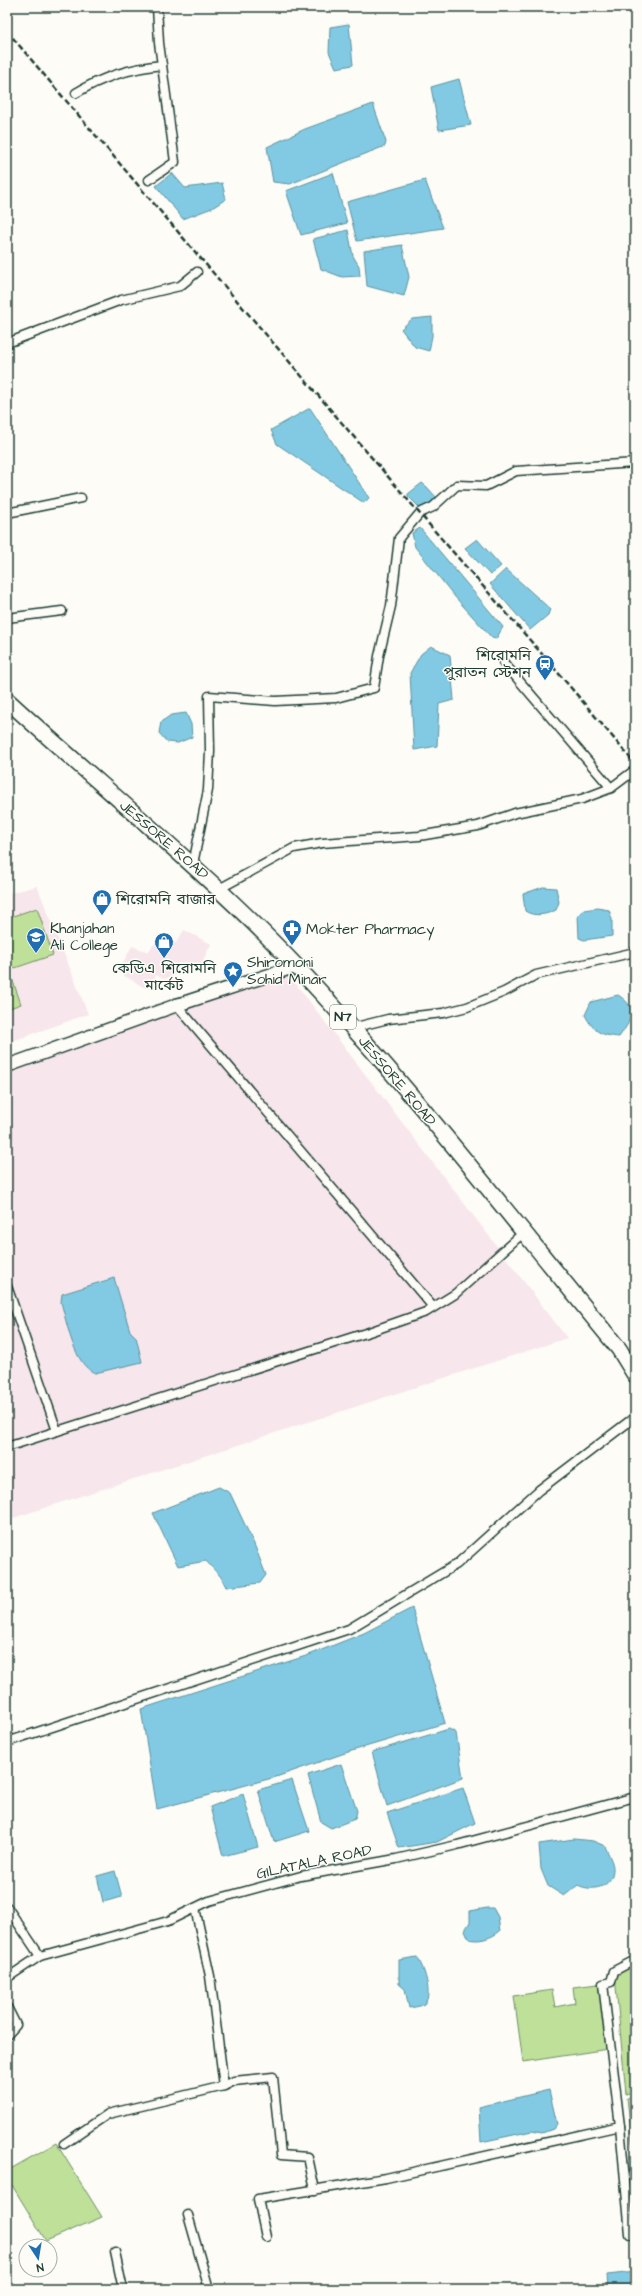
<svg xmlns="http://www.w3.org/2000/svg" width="642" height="2296" font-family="'Architects Daughter','Noto Sans Bengali',sans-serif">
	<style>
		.built { fill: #f7e6eb }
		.green { fill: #bfe099; stroke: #6f8e66 }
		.water { fill: #82cae3; stroke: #5a929d }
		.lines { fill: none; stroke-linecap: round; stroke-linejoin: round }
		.street-casing { stroke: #1f3d34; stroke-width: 11 }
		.secondary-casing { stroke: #1f3d34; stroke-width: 15 }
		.highway-casing { stroke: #1f3d34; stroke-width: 18 }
		.street { stroke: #fdfcf7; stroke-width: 8 }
		.secondary { stroke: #fdfcf7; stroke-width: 12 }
		.highway { stroke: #fdfcf7; stroke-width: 15 }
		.rail { stroke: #1f3d34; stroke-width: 2.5; stroke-dasharray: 6 3; stroke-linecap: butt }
		.labels { text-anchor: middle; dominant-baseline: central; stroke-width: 3; stroke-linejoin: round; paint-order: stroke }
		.shield { fill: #fdfcf7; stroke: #62766e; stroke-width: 1 }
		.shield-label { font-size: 14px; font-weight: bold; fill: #1f3d34 }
		.poi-label { font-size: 15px; fill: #1f3d34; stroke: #fdfcf7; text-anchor: start }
		.street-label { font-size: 15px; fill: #1f3d34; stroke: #fdfcf7 }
	</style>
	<rect width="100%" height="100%" fill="#fdfcf7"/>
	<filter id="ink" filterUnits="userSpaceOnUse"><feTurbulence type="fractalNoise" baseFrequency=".025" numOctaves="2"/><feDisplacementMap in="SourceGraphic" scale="8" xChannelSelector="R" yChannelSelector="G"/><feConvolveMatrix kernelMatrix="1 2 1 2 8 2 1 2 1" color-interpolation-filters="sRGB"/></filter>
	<g filter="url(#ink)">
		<g class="built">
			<path d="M37 886 88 1014 7 1043V894Z"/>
			<path d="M184 930 211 944 198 970 183 966 178 974 164 979 156 975 149 987 145 988 118 972 132 946 148 952 153 945 168 939 176 943Z"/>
			<path d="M286 971 567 1338 7 1520V1067Z"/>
		</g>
		<g class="green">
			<path d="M37 908 53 955 9 970 21 1004 7 1009V918Z"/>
			<path d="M635 1964V2091L626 2094 615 1976Z"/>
			<path d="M598 1984 608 2049 523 2062 514 1996 552 1990 555 2007 575 2003 573 1987Z"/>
			<path d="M635 2096V2167L627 2098Z"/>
			<path d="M56 2143 102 2217 46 2241 7 2177V2171Z"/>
		</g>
		<g class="water">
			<path d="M349 24 353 65 336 68 329 52 330 27Z"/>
			<path d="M459 79 471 125 439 130 431 87Z"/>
			<path d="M373 104 386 142 385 146 290 184 273 182 267 147 305 129Z"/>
			<path d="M172 173 185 188 222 183 226 199 212 208 183 219 156 186Z"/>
			<path d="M333 173 347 223 301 235 286 191Z"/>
			<path d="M425 180 443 228 357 241 347 202Z"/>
			<path d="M348 230 353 256 359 266 360 276 342 277 321 269 313 239Z"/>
			<path d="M402 245 409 277 404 296 367 286 364 251Z"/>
			<path d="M432 317V336L429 351 415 347 401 329 412 319Z"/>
			<path d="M310 408 369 498 364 503 277 444 271 430Z"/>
			<path d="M422 483 427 487 436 497 434 501 420 508 408 496V494Z"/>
			<path d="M420 528 503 627 496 639 492 638 455 597 415 547 412 533Z"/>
			<path d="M477 539 501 566 490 575 465 548Z"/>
			<path d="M506 569 550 609 548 615 530 630 490 584Z"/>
			<path d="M431 646 450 655 454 700 439 704 437 746 414 750 410 673 421 654Z"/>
			<path d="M186 713 191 724 192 737 178 743 167 742 159 733 161 722 171 715Z"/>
			<path d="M543 887 556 888 559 902 556 910C546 915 534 917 525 911L523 894Z"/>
			<path d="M597 908 609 910 612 919V936L584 940 579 938 578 915 584 910Z"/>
			<path d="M618 995C640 1009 631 1020 619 1037 600 1035 594 1032 585 1015L591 1002Z"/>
			<path d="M114 1278 130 1331 136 1337 142 1362 95 1373C74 1365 67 1323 61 1302L62 1294Z"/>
			<path d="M219 1487 230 1493 254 1544 266 1575 260 1583 226 1587 221 1577 206 1561 178 1566 153 1513Z"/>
			<path d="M412 1608 445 1723 345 1753 276 1777 157 1809 141 1709 309 1655 364 1633Z"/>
			<path d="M449 1729 456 1733 463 1778 387 1806 372 1752Z"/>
			<path d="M341 1764 357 1811 355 1819 331 1828 321 1822 308 1775Z"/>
			<path d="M292 1780 309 1831 274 1842 258 1790Z"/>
			<path d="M463 1788 475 1823 437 1842 399 1848 387 1813Z"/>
			<path d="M243 1794 258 1847 223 1856 210 1807Z"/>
			<path d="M574 1839 593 1841 605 1846C607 1852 614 1863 613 1870 612 1888 591 1892 578 1885L564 1896 548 1886 541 1869 539 1844Z"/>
			<path d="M115 1871 122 1897 103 1902 97 1876Z"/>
			<path d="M487 1908H493L498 1917 500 1931C492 1938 479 1942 469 1939L465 1930 470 1922V1911Z"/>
			<path d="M417 1957C423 1965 434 1995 424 2004 420 2007 413 2007 409 2008L405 1989 399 1984V1960Z"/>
			<path d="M549 2090 557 2124 553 2129 542 2133 532 2131 481 2142 479 2107Z"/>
			<path d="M635 2272V2289H608L607 2275Z"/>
		</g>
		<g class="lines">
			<g class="street-casing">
				<g id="street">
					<path d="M76 93C102 77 132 68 162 65"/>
					<path d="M149 180 175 162 159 43 157 7"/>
					<path d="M7 343 121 300 180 286 197 272"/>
					<path d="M7 513 81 498"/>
					<path d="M7 618 62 611"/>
					<path d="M504 663 611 788"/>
					<path d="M193 864 208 790 210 751 209 696 275 701 336 698 374 688 379 656 391 606 399 538 420 513 433 507 457 485 486 486 516 471 635 463"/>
					<path d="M219 889 294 848 322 843 419 836 478 826 515 813 582 799 611 788 635 770"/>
					<path d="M175 1003 433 1307"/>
					<path d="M352 1028 388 1019 443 1013 467 1007 504 992 536 975 635 952"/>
					<path d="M7 1286 57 1431"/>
					<path d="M7 1447 369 1332 426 1312 455 1294 523 1233"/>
					<path d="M7 1742 349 1629 457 1564 539 1490 635 1417"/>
					<path d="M7 1907 40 1956"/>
					<path d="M7 1978 40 1956 168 1921 209 1901 301 1876 396 1859 457 1845 635 1797"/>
					<path d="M7 2007 16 2025 7 2035"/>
					<path d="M224 2086 234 2081 273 2077 281 2155 308 2157 315 2190"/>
					<path d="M620 2126 630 2234"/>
					<path d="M64 2144 108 2114 224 2086 210 1976 195 1908"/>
					<path d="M188 2215 209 2289"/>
					<path d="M266 2237 258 2199 386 2178 620 2126 603 1984 611 1982 614 1971 635 1960"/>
					<path d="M115 2252 123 2289"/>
				</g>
			</g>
			<g class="secondary-casing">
				<path id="secondary" d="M7 1066 177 1005 297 966"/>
			</g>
			<g class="highway-casing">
				<path id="highway" d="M7 700C104 789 207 872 298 968 411 1088 514 1222 619 1349L635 1375"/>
			</g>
			<use href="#street" class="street"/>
			<use href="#secondary" class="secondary"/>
			<use href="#highway" class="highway"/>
			<path class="rail" d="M7 31C144 193 282 353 420 514 492 597 565 679 635 764"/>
		</g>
	</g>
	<defs>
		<g id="station-pin" transform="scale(1)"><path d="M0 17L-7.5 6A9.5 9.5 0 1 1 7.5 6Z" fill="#1f6fb2" stroke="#fdfcf7"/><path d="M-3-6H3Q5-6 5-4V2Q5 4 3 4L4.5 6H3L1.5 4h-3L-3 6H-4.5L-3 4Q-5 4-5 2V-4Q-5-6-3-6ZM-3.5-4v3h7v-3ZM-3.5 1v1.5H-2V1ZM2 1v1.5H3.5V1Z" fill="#fff"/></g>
		<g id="shop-pin" transform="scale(1)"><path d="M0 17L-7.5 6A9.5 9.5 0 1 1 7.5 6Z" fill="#1f6fb2" stroke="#fdfcf7"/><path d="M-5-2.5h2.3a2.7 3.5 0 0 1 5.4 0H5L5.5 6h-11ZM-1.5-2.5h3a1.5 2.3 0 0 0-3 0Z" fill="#fff"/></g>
		<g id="pharmacy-pin" transform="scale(1)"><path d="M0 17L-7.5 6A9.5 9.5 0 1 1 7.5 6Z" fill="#1f6fb2" stroke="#fdfcf7"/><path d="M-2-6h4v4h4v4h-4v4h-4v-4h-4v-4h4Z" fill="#fff"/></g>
		<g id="university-pin" transform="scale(1)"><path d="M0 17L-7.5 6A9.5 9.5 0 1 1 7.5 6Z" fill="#1f6fb2" stroke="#fdfcf7"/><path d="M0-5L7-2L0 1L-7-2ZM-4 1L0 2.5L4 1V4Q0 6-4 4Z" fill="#fff"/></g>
		<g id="sight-pin" transform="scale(1)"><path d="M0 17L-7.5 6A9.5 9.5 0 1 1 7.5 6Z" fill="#1f6fb2" stroke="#fdfcf7"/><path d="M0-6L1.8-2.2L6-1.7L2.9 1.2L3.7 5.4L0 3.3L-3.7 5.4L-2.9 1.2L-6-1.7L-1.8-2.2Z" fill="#fff"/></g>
	</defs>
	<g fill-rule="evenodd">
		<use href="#station-pin" x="545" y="664"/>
		<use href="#shop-pin" x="102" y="899"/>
		<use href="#pharmacy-pin" x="292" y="929"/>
		<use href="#university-pin" x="36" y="937"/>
		<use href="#shop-pin" x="164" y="942"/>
		<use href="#sight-pin" x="233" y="971"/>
	</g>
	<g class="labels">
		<rect class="shield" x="330" y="1005" width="26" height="24" rx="3"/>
		<g class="shield-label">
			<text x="343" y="1017">N7</text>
		</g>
		<g class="poi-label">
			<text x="531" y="655" text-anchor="end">শিরোমনি<tspan x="531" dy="17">পুরাতন স্টেশন</tspan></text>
			<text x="116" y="899">শিরোমনি বাজার</text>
			<text x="50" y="928">Khanjahan<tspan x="50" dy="17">Ali College</tspan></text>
			<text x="306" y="929">Mokter Pharmacy</text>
			<text x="247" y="962">Shiromoni<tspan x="247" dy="17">Sohid Minar</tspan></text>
			<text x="164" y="968" text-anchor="middle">কেডিএ শিরোমনি<tspan x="164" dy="17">মার্কেট</tspan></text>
		</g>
		<g class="street-label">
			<text transform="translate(164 840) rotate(41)">JESSORE ROAD</text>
			<text transform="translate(397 1081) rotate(50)">JESSORE ROAD</text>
			<text transform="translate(314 1862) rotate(-12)">GILATALA ROAD</text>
		</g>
	</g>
	<rect width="642" height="2296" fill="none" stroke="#fdfcf7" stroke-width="24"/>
	<rect x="12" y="12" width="618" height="2272" fill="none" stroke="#1f3d34" stroke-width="1.5" filter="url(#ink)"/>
	<g transform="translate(38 2258) rotate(168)"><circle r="19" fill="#fdfcf7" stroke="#a4b0a9"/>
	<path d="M0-3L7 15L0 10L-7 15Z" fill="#1f6fb2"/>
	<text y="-6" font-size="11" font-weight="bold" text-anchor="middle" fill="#1f3d34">N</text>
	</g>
</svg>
